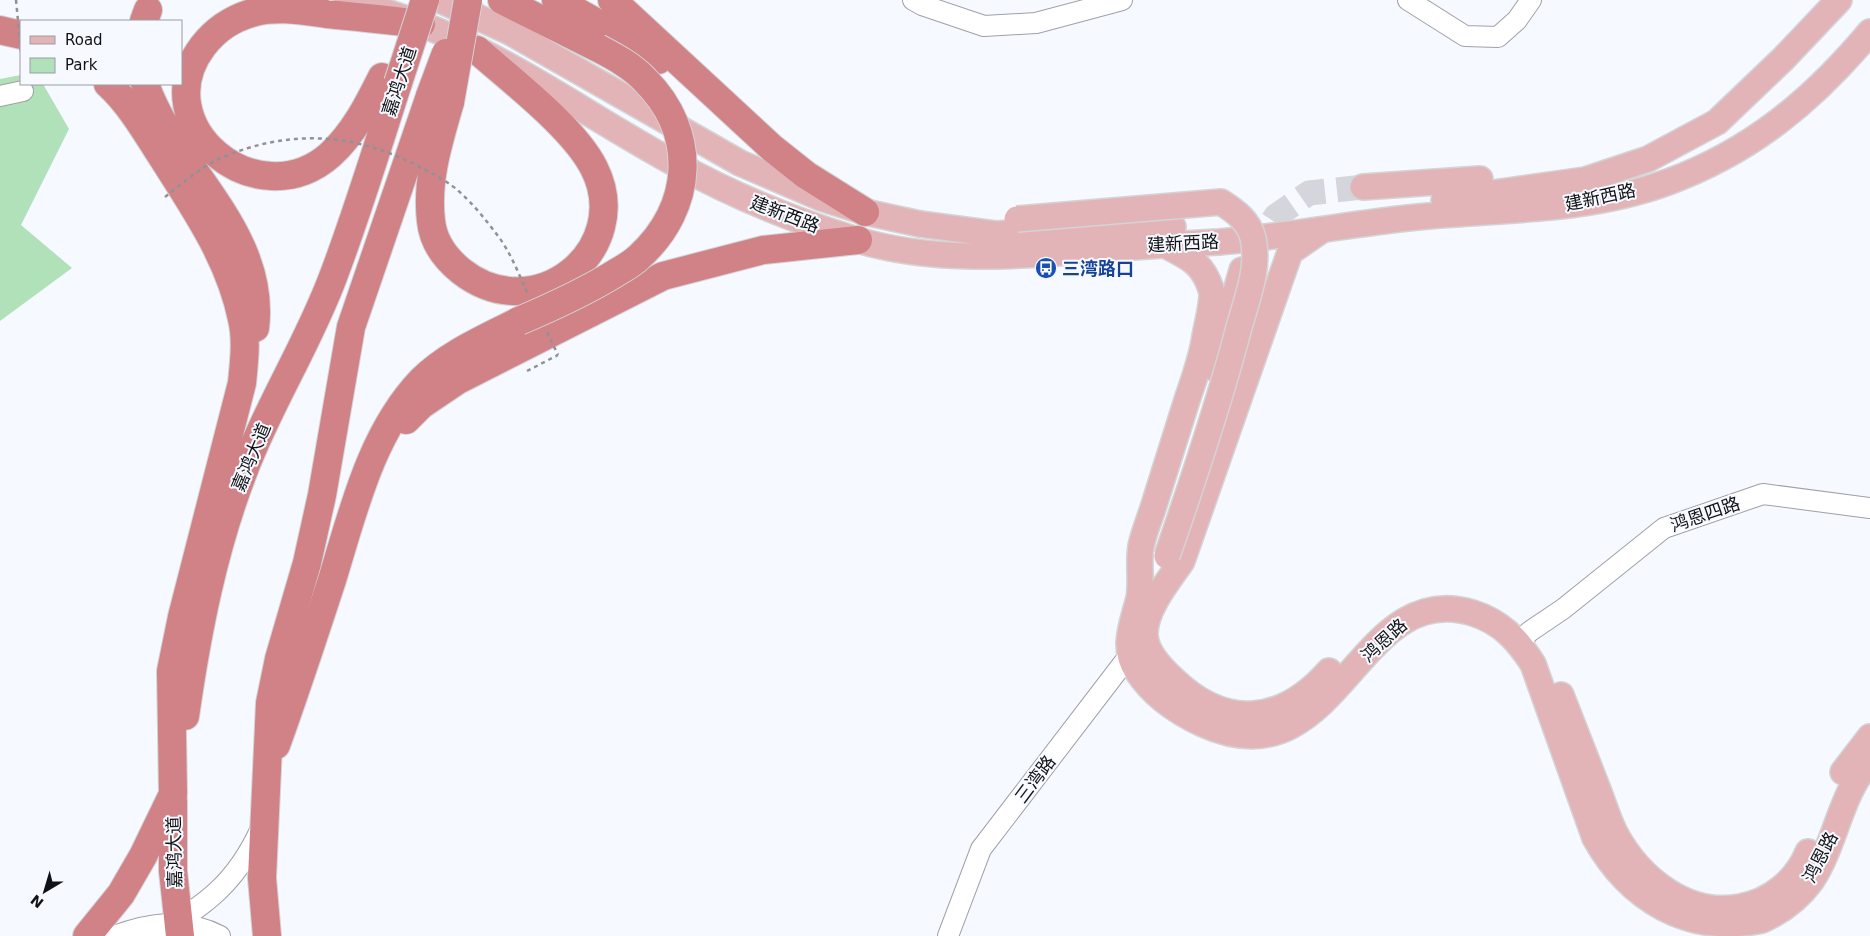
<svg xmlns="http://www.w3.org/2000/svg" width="1870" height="936" font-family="'DejaVu Sans','Noto Sans SC',sans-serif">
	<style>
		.green { fill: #b1e1b8 }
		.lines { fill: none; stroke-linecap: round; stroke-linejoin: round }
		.major-tunnel { stroke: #d4d6dc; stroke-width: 25; stroke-dasharray: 25 12; stroke-linecap: butt }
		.minor-casing { stroke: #9ea1a7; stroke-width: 22 }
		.major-casing { stroke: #d4d4d5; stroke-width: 28 }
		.highway-casing { stroke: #d4d4d5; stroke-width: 30 }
		.path { stroke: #909296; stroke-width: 2.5; stroke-dasharray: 4 4; stroke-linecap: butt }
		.minor { stroke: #fff; stroke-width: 20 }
		.major { stroke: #e3b4b7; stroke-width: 25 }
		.highway { stroke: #d08287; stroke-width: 28 }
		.major-bridge-casing { stroke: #d4d4d5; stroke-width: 28; stroke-linecap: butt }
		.highway-bridge-casing { stroke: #d4d4d5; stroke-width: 30; stroke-linecap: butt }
		.path-bridge { stroke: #909296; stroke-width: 2.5; stroke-dasharray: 4 4; stroke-linecap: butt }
		.major-bridge { stroke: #e3b4b7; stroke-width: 25 }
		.highway-bridge { stroke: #d08287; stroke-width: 28 }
		.labels { text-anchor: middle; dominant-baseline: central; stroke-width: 4; stroke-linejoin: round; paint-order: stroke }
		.street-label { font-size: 18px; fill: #111214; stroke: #f6f9ff }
		.transit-label { font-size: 18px; font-weight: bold; fill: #164399; stroke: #f6f9ff; text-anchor: start }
	</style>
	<rect width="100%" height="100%" fill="#f6f9ff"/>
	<path class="green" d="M21 75V84H43L69 129 21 225 72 268 0 321V79Z"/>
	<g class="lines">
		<path class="major-tunnel" d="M1253 252 1276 216 1309 193 1363 187"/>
		<g class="minor-casing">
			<g id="minor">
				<path d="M913 0 922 5 984 26 1036 23 1122 0"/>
				<path d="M1408 0 1465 36 1498 37 1517 20 1531 0"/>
				<path d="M0 96 23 91"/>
				<path d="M1520 643 1529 632 1563 609 1664 528 1763 494 1870 508"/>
				<path d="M114 936C150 923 185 917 220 936"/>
				<path d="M154 936C205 905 236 884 261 828"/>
				<path d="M948 936 981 849 1138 644"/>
			</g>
		</g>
		<g class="major-casing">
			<g id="major">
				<path d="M346 0C383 10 419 22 454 38 532 74 602 124 676 164 732 195 790 219 851 238 938 266 1031 255 1121 248 1153 245 1186 244 1219 242 1277 237 1334 227 1391 220 1483 208 1579 215 1668 182 1752 151 1813 100 1870 32"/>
				<path d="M440 0 510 32 740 163 821 198 865 212 920 224 995 234 1173 227"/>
				<path d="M1363 187 1480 179"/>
				<path d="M1444 200 1585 180 1648 159 1717 122 1783 59 1839 0"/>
				<path d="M1319 232 1290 252 1182 561C1169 580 1144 610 1145 635 1146 653 1161 668 1173 679 1226 730 1282 724 1329 671"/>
				<path d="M1165 245C1188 257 1202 262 1211 289 1214 298 1207 325 1205 336 1202 358 1194 379 1187 400 1176 435 1165 470 1154 505 1150 518 1144 532 1141 546 1138 562 1142 581 1139 598 1133 623 1121 647 1137 671 1152 694 1177 712 1203 724 1340 787 1355 576 1473 613 1501 622 1517 639 1533 664L1595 838C1629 899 1688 936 1762 920 1782 911 1799 898 1812 880 1836 843 1840 794 1870 761"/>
				<path d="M1214 368 1242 270"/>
				<path d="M1561 695C1573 726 1585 756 1597 787 1603 802 1608 819 1615 833 1639 878 1687 917 1740 907 1770 902 1796 881 1808 852"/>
				<path d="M1843 772 1870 737"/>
			</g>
		</g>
		<g class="highway-casing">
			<g id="highway">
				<path d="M502 0 598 48"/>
				<path d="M556 0 642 48 658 60"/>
				<path d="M612 0 772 148 806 175 865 212"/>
				<path d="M144 21 148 10"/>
				<path d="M0 30 21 35"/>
				<path d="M382 77C368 105 354 133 330 155 257 219 143 125 203 46 217 28 233 18 255 12 278 6 304 11 327 14 358 17 389 20 421 24"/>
				<path d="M145 84C174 168 267 232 255 328"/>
				<path d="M450 102C439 141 426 179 431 221 433 241 445 258 461 271 536 330 635 249 594 168 574 128 512 81 477 50"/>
				<path d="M406 420 421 405 458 380 663 276 763 250 858 240"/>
				<path d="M185 716C197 633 213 549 244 470 269 404 308 344 333 277 357 214 377 148 398 83"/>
				<path d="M276 745C296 690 314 635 332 580 353 512 371 433 422 380 448 354 486 338 519 321"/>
				<path d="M173 801V871L180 936"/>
				<path d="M87 936 121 894 143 856 173 794 171 671 182 617 242 383C244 362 247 340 242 319 230 260 196 210 164 160 147 134 131 105 108 84"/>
				<path d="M267 936 262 878 270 703 279 659 307 563 322 495 351 327 430 96"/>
			</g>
		</g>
		<path class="path" d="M527 371 558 355"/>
		<use href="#minor" class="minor"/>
		<use href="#major" class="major"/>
		<use href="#highway" class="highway"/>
		<g class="major-bridge-casing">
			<path id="major-bridge" d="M1017 219 1221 202C1235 211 1249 221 1253 238 1260 269 1246 301 1238 331 1218 407 1193 481 1167 556"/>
		</g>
		<g class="highway-bridge-casing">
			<g id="highway-bridge">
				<path d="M398 83 425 0"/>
				<path d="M430 96 446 53"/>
				<path d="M450 102 468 0"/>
				<path d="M519 321C552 307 583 293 614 274 622 269 632 264 639 257 694 207 698 133 645 80 632 66 615 57 598 48"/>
			</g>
		</g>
		<g class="path-bridge">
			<path d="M16 0 21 52"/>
			<path d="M165 197C183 183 201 167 221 158 286 130 349 132 412 163 427 171 442 178 455 188 471 201 486 220 498 236 511 253 519 275 528 294"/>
			<path d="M547 332 558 355"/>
		</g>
		<use href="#major-bridge" class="major-bridge"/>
		<use href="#highway-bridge" class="highway-bridge"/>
	</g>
	<defs>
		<g id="bus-disc" transform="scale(1.125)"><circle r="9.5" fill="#1a4fb4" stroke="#f6f9ff"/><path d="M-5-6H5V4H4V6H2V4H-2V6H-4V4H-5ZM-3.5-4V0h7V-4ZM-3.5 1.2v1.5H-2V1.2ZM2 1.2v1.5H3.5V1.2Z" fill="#fff"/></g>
	</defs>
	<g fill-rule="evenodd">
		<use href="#bus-disc" x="1046" y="268"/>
	</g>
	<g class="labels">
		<g class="street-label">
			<text transform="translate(399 81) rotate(-72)">嘉鸿大道</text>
			<text transform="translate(1600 197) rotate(-12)">建新西路</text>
			<text transform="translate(785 214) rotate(21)">建新西路</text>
			<text transform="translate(1183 243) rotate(-3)">建新西路</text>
			<text transform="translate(251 457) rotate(-67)">嘉鸿大道</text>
			<text transform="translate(1705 514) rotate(-19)">鸿恩四路</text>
			<text transform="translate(1384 640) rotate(-42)">鸿恩路</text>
			<text transform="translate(1035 779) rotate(-53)">三湾路</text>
			<text transform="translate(174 852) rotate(-91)">嘉鸿大道</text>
			<text transform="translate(1820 857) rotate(-63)">鸿恩路</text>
		</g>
		<g class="transit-label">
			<text x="1062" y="268">三湾路口</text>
		</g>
	</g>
	<rect x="20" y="20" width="162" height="65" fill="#f6f9ff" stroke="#9a9da1"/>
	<rect x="30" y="36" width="25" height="8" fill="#e3b4b7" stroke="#9a9da1"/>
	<text x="65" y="45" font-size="15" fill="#111214">Road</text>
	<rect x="30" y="58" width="25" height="15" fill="#b1e1b8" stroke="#9a9da1"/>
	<text x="65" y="70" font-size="15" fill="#111214">Park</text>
	<g transform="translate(45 891) rotate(218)" stroke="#f6f9ff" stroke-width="4" paint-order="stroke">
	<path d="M0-4L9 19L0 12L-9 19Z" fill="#111214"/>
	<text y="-8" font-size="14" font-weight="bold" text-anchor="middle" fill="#111214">N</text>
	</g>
</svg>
